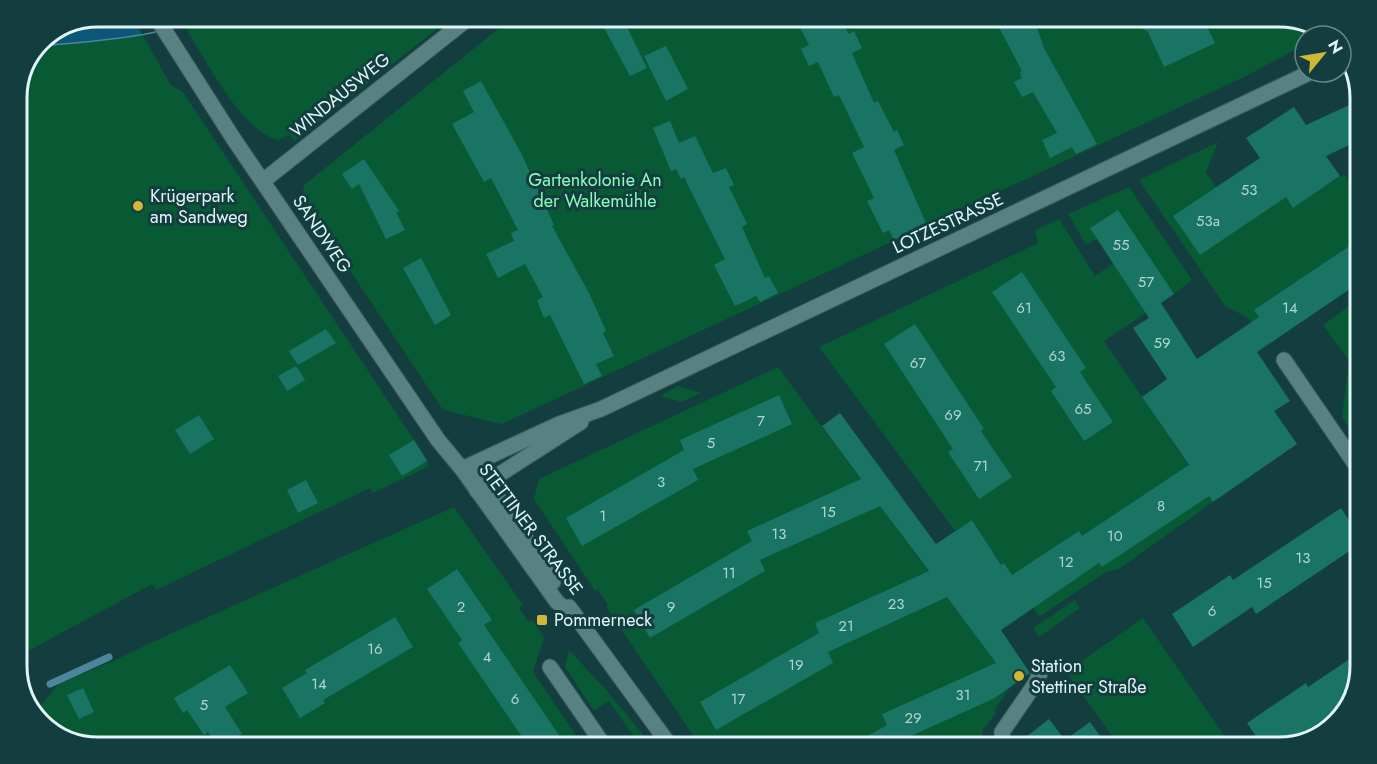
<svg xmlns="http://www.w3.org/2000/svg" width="1377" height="764" font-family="Jost,sans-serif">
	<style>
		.green { fill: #085a35 }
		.water { fill: #0c5678; stroke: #4c869e; stroke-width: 1.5 }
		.pier { fill: #133d3e }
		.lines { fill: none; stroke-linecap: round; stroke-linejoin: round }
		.stream { stroke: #4c869e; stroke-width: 7 }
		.building { fill: #197463 }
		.minor-casing { stroke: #3c5a5a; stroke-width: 17 }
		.tertiary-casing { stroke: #3c5a5a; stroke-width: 17 }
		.minor { stroke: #588181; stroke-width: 15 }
		.tertiary { stroke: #588181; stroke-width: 15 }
		.poi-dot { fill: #d0b836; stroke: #133d3e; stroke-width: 2 }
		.labels { text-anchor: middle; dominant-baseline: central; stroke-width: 6; stroke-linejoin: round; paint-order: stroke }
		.number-label { font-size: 15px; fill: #aed6d1 }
		.street-label { font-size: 18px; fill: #e0f6f6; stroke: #133d3e }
		.park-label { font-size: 18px; fill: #8bfbba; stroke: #133d3e }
		.poi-label { font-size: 18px; fill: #e0f6f6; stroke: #133d3e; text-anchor: start }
		.rim { fill: none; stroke: #e0f6f6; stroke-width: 3 }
	</style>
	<rect width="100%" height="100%" fill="#133d3e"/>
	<g class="green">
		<path d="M201 17H452L295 141 289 135 279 140C243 133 209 65 189 34L186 24Z"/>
		<path d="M513 17H1279L1319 27 1326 34 1322 36H1305V45L1244 77 502 424 443 410 302 199 304 185Z"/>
		<path d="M142 34 171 85 183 92 426 458 429 466 373 493 370 488 156 590 152 584 17 657V93L38 46Z"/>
		<path d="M1218 142 1206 172 1216 187 1259 158 1293 208 1344 174 1360 198V289L1357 285 1267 345 1247 317 1225 306 1139 180Z"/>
		<path d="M1129 187 1192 280 1174 294 1104 341 1213 502 1119 569 1106 572 1039 617 1004 563 1001 565 972 520 955 531 819 347 1038 243 1035 230 1059 219 1095 276 1113 264 1097 239 1086 245 1068 214Z"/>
		<path d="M1360 298V444L1342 417 1349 361 1323 325Z"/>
		<path d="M778 367 1012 685 994 710 996 713 983 730 981 747H701L606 607 608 605 598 590 595 591 534 499 539 479Z"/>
		<path d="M678 386 701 393 682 402 660 396Z"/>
		<path d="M454 507 523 605 519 608 529 622 533 620 544 638 533 672 584 747H98L58 737 34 714 59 683 113 661 172 633Z"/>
		<path d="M1075 600 1080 608 1039 637 1033 628Z"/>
		<path d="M1143 618 1232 747H1120L1066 672Z"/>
		<path d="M569 650 608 692 653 747H641L609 701 594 711 565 667Z"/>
	</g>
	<path class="water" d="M98 17H201C160 38 85 42 38 46L41 40Z"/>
	<path class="pier" d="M132 17H182L186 24 142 34Z"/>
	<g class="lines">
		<path class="stream" d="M50 684 109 657"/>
	</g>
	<g class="building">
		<path d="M794 16H839L849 34 854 31 862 48 852 53 874 103 878 101 894 132 897 130 904 145 894 150 926 223 914 228 915 230 894 240 889 230 883 233 867 201 874 198 852 153 864 147 839 95 834 97 818 62 809 66 801 49 809 45Z"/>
		<path d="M993 16H1033L1044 48 1097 144 1076 154 1072 147 1050 158 1042 140 1057 133 1033 92 1022 97 1014 82 1022 78 1020 72 1022 71Z"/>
		<path d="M1121 16H1202L1215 43 1164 67 1148 32Z"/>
		<path d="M623 19 647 68 630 76 604 28Z"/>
		<path d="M666 46 688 89 666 101 644 56Z"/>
		<path d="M481 81 521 153 554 225 552 226 589 293 606 331 603 333 614 356 596 364 602 376 584 384 550 315 544 318 537 300 543 297 525 264 498 278 486 254 514 241 511 233 518 230 491 178 484 182 452 124 474 112 463 91Z"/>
		<path d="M1360 100V140L1326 156 1340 176 1293 208 1286 197 1200 255 1173 216 1260 158 1246 138 1294 107 1306 125Z"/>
		<path d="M670 121 679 143 695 136 713 173 726 168 734 185 729 187 747 224 742 227 765 278 769 276 778 293 760 302 756 296 735 306 714 265 725 259 684 177 681 179 676 169 671 171 653 128Z"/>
		<path d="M364 159 399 211 396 212 405 230 386 239 359 184 352 189 342 174Z"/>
		<path d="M1118 210 1174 294 1161 303 1197 359 1259 317 1254 310 1360 239V282L1257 352 1290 401 1274 411 1297 444 1213 502 1209 496 1102 567 1099 563 1001 630 1030 673 993 699 895 743 897 747H848L887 725 882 714 996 663 947 597 828 652 833 663 716 730 700 702 819 633 815 623 929 571 880 506 760 560 765 571 650 638 634 610 752 541 747 531 861 479 822 426 840 413 936 544 972 520 1001 565 1004 563 1012 575 1079 531 1082 536 1189 465 1142 397 1167 379 1133 328 1149 318 1090 228Z"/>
		<path d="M421 258 451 315 435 325 403 268Z"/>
		<path d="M1022 272 1086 368 1080 372 1113 422 1084 441 1051 391 1056 387 992 292Z"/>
		<path d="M915 324 984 429 981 431 1012 477 979 499 948 452 953 449 884 344Z"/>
		<path d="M326 329 336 343 298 365 289 351Z"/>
		<path d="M296 366 305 380 287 391 278 376Z"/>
		<path d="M779 395 792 424 693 469 698 480 582 546 566 518 684 450 680 440Z"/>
		<path d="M199 415 214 439 190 454 175 430Z"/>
		<path d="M414 440 427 461 402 476 389 455Z"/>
		<path d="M306 480 318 503 298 513 287 490Z"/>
		<path d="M1341 508 1360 537V544L1256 614 1252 607 1193 647 1172 614 1230 575 1233 580Z"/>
		<path d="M457 569 492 620 484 625 567 747H529L458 643 462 640 427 589Z"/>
		<path d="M395 617 413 647 323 700 325 703 300 718 282 688 307 673 305 670Z"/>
		<path d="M1360 652V666L1349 707 1330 720 1328 717 1283 746 1263 747 1247 723 1306 683 1308 687Z"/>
		<path d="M230 665 248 693 225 707 242 734 228 743 224 737 215 742 208 732 204 735 187 710 183 713 174 698Z"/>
		<path d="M83 688 94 712 79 719 67 695Z"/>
		<path d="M1049 719 1065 740 1090 722 1103 740 1093 747H1013Z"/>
	</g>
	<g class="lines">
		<g class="minor-casing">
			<g id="minor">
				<path d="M1341 57 1347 55"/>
				<path d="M263 181 470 17"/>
				<path d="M1284 360 1360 471"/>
				<path d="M462 469 559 424 601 409 1311 72"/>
				<path d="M477 491 486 483 581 422"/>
				<path d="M550 667 605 747"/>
				<path d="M1003 747 1002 732 1035 684 1041 671"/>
			</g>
		</g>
		<g class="tertiary-casing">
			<g id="tertiary">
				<path d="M156 17 233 138 438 440 462 469 557 602 573 615"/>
				<path d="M467 472 486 483 507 509 553 582"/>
				<path d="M569 607 671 747"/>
			</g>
		</g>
		<use href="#minor" class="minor"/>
		<use href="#tertiary" class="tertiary"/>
	</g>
	<g class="poi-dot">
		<circle cx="138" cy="206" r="6"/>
		<rect x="536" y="614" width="12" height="12" rx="3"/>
		<circle cx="1019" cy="676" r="6"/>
	</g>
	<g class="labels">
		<g class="number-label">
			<text x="1249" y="190">53</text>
			<text x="1208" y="221">53a</text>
			<text x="1121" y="245">55</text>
			<text x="1146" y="282">57</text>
			<text x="1024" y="308">61</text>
			<text x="1290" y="308">14</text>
			<text x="1162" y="343">59</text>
			<text x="1057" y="356">63</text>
			<text x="918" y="363">67</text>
			<text x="1083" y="409">65</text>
			<text x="953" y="415">69</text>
			<text x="761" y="421">7</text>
			<text x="711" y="443">5</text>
			<text x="981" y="466">71</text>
			<text x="661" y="482">3</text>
			<text x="1161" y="506">8</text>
			<text x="828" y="512">15</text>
			<text x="603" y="516">1</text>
			<text x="779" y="534">13</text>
			<text x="1115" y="536">10</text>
			<text x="1303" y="558">13</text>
			<text x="1066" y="562">12</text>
			<text x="729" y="573">11</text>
			<text x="1264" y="583">15</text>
			<text x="896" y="604">23</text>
			<text x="461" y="607">2</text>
			<text x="671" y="607">9</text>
			<text x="1212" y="611">6</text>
			<text x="846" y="626">21</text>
			<text x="375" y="649">16</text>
			<text x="487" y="657">4</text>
			<text x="796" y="665">19</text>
			<text x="319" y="684">14</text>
			<text x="963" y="695">31</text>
			<text x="515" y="699">6</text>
			<text x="738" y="699">17</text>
			<text x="204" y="705">5</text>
			<text x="913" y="718">29</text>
		</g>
		<g class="street-label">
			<text transform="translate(340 95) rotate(-39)">WINDAUSWEG</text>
			<text transform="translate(948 223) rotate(-25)">LOTZESTRASSE</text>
			<text transform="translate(322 234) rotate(56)">SANDWEG</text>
			<text transform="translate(531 529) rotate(53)">STETTINER STRASSE</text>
		</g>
		<g class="park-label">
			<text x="595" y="180">Gartenkolonie An<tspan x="595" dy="21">der Walkemühle</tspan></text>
		</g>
		<g class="poi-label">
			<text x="150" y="196">Krügerpark<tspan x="150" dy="21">am Sandweg</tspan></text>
			<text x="554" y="620">Pommerneck</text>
			<text x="1031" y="666">Station<tspan x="1031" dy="21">Stettiner Straße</tspan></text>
		</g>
	</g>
	<path d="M0 0H1377V764H0ZM98 27H1279A71 71 0 0 1 1350 98V666A71 71 0 0 1 1279 737H98A71 71 0 0 1 27 666V98A71 71 0 0 1 98 27Z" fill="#133d3e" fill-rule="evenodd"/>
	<path class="rim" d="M98 27H1279A71 71 0 0 1 1350 98V666A71 71 0 0 1 1279 737H98A71 71 0 0 1 27 666V98A71 71 0 0 1 98 27Z"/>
	<g transform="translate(1323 54) rotate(60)"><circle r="28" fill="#133d3e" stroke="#658788" stroke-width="1.5"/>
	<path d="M0-4.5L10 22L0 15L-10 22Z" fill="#d0b836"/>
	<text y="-9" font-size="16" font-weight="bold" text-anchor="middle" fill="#e0f6f6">N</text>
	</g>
</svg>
